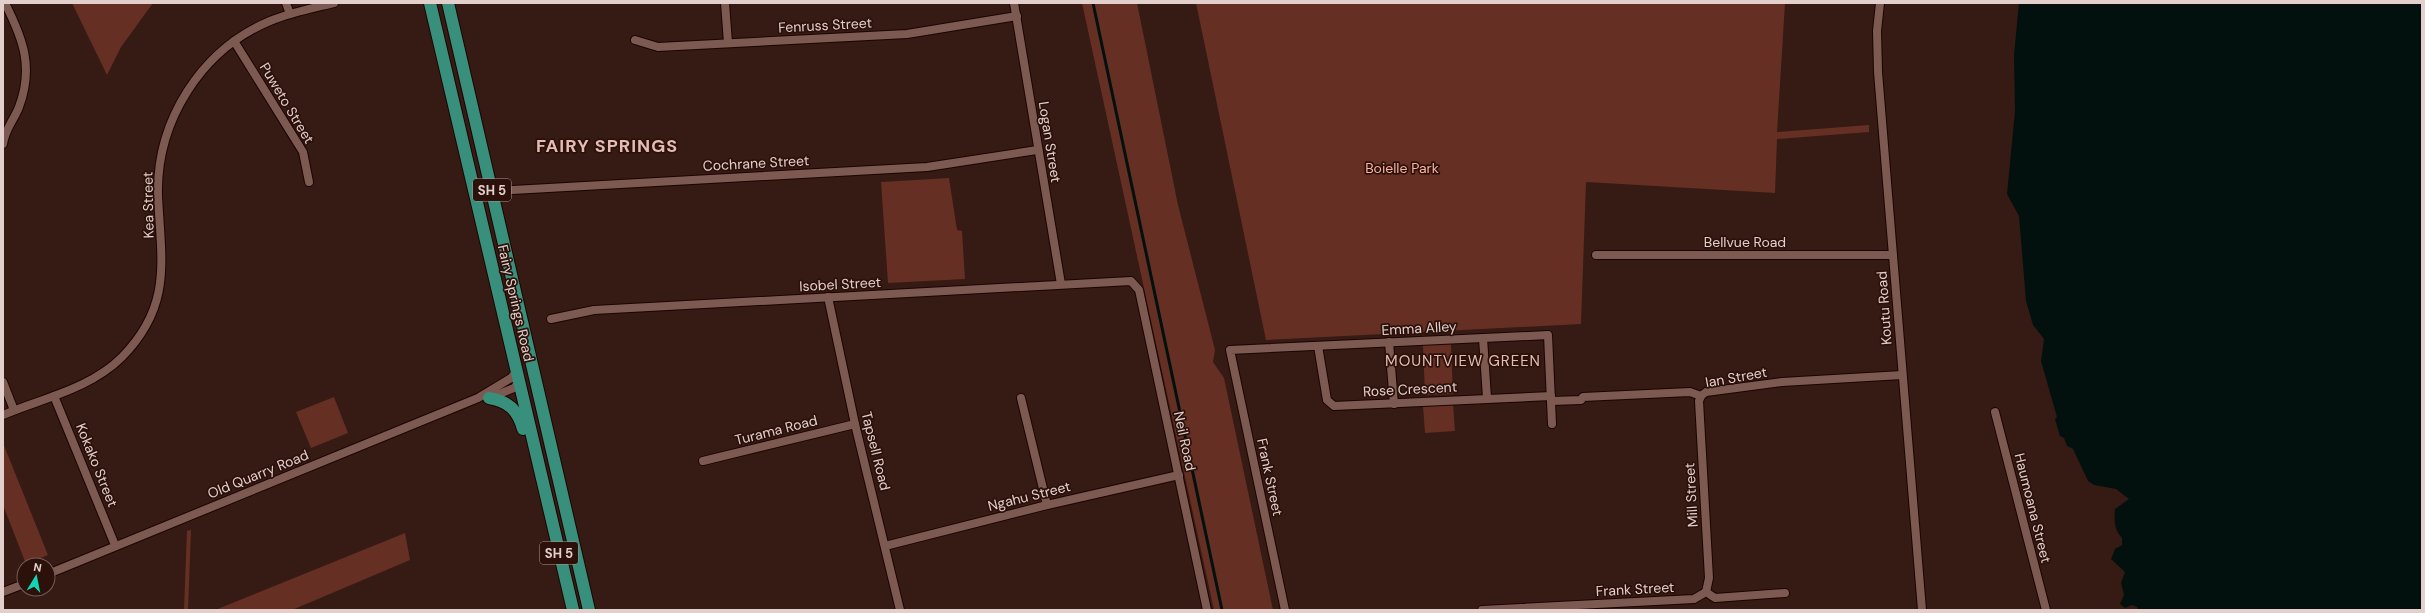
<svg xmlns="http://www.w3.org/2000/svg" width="2425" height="613" font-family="'DM Sans',sans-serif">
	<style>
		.green { fill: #652f23 }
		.water { fill: #03110e }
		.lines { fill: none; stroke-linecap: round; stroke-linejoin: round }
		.stream { stroke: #03110e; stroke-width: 3 }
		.minor-casing { stroke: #1c0402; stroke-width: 10 }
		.trunk-casing { stroke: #1c0402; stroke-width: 14 }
		.minor { stroke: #7c5a52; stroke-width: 8 }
		.trunk { stroke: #388f7b; stroke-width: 12 }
		.labels { text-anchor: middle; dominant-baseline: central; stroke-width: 3.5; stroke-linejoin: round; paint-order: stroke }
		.shield { fill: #2c110b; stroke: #ac9691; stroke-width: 1 }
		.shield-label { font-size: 13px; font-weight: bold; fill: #e3cfcb }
		.street-label { font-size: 14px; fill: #e3cfcb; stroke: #2c110b }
		.park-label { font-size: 14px; fill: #fcb3a2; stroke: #2c110b }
		.neighbourhood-label { font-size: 15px; letter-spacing: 1px; fill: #e3bdb4; stroke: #2c110b }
		.district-label { font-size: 18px; font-weight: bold; letter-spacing: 1px; fill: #e3bdb4; stroke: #2c110b }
	</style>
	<rect width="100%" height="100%" fill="#361a14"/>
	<g class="green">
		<path d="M72 3H153L121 47 107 75Z"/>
		<path d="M1082 3H1137L1178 205 1215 350 1213 362 1224 378 1273 610H1214Z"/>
		<path d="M1196 3H1785L1777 132 1869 125V132L1777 139 1775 193 1586 182 1581 324 1266 340Z"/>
		<path d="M949 178 957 230 962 231 965 279 888 283 881 182Z"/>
		<path d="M1451 344 1453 394 1425 395 1423 345Z"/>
		<path d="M334 397 348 433 311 448 296 412Z"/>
		<path d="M1453 404 1455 431 1425 433 1423 406Z"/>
		<path d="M3 443 48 555 26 564 3 505Z"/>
		<path d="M191 530 188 610H184L187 531Z"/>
		<path d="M405 533 410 560 292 610H215Z"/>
	</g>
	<path class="water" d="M2019 3H2422V610H2138L2137 607 2132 605 2125 608 2120 604 2124 595 2121 583 2125 572 2111 559 2115 549 2122 545V538C2114 529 2114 521 2115 509L2129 499 2116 489 2094 485 2088 481 2073 449 2067 446 2064 438 2060 436 2055 419 2057 417 2041 361 2044 339 2033 325 2026 301 2019 216 2007 194 2015 111 2014 55Z"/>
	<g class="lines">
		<path class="stream" d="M1093 3 1222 610"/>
		<g class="minor-casing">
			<g id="minor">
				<path d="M286 3 290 14"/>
				<path d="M725 3 728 43"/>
				<path d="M1014 3 1061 284"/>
				<path d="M1880 3 1877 31 1878 72 1922 610"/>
				<path d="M635 40 658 47 907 34 1017 16"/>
				<path d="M234 41 303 152 309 182"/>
				<path d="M3 144C5 129 14 120 19 107 34 67 23 39 5 3"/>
				<path d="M475 192 927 167 1037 150"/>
				<path d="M1596 255H1893"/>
				<path d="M828 297 855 424 900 610"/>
				<path d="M551 319 594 310 1131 281 1139 290 1207 610"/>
				<path d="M1483 338 1487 398"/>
				<path d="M1389 342 1394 404"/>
				<path d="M1318 346 1327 400 1334 406 1551 396"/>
				<path d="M3 382 14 410"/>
				<path d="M54 396 115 545"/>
				<path d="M1701 396 1706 392 1782 382 1902 375"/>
				<path d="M1701 396 1699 401 1709 578 1706 592"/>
				<path d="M489 398 514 388 519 382 516 380"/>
				<path d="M1021 398 1047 505"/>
				<path d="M1551 401 1581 400 1583 397 1690 392 1701 396"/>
				<path d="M1995 412 2046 610"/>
				<path d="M3 415C43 398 90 389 122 357 173 305 161 260 158 196 156 121 201 50 270 21 291 12 313 8 334 3"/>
				<path d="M703 461 855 424"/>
				<path d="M885 546 1047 505 1179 475"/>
				<path d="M48 574 478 398 511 378 517 371"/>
				<path d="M3 592 24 584"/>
				<path d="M1285 610 1230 350 1548 335 1552 424"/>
				<path d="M1482 610 1694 599 1706 592 1715 598 1785 593"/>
			</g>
		</g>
		<g class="trunk-casing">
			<g id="trunk">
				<path d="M430 3 573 610"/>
				<path d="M448 3 589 610"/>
				<path d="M489 398C508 401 518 410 523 429"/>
			</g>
		</g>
		<use href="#minor" class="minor"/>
		<use href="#trunk" class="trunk"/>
	</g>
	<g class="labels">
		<g class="shield">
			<rect x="473" y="179" width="38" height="22" rx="3"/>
			<rect x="540" y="542" width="38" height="22" rx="3"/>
		</g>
		<g class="shield-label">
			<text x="492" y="190">SH 5</text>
			<text x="559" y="553">SH 5</text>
		</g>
		<g class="street-label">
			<text transform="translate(825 25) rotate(-3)">Fenruss Street</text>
			<text transform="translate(287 103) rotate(59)">Puweto Street</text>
			<text transform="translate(1050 142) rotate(81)">Logan Street</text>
			<text transform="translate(756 163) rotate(-3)">Cochrane Street</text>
			<text transform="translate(148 205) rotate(-91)">Kea Street</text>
			<text x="1745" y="242">Bellvue Road</text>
			<text transform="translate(840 284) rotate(-3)">Isobel Street</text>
			<text transform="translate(516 303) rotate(77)">Fairy Springs Road</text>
			<text transform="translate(1884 308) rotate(-94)">Koutu Road</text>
			<text transform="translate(1419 328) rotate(-3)">Emma Alley</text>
			<text transform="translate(1736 377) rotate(-10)">Ian Street</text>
			<text transform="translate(1410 389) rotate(-3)">Rose Crescent</text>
			<text transform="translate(776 430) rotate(-14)">Turama Road</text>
			<text transform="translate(1185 441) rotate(78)">Neil Road</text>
			<text transform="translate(876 451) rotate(76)">Tapsell Road</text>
			<text transform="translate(97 465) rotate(68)">Kokako Street</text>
			<text transform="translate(258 474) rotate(-22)">Old Quarry Road</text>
			<text transform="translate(1270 477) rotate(78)">Frank Street</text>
			<text transform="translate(1691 495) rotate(-93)">Mill Street</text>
			<text transform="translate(1029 496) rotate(-14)">Ngahu Street</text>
			<text transform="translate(2033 508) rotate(76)">Haumoana Street</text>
			<text transform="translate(1635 589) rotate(-3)">Frank Street</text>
		</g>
		<g class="park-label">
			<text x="1402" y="168">Boielle Park</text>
		</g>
		<g class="neighbourhood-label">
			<text x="1463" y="361">MOUNTVIEW GREEN</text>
		</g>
		<g class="district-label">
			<text x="607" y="146">FAIRY SPRINGS</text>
		</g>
	</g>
	<rect width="2425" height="613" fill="none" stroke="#e3cfcb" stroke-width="8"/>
	<g transform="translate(36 577) rotate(10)"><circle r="19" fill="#2c110b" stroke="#755d58"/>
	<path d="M0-3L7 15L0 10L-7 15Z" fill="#13d5b3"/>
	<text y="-6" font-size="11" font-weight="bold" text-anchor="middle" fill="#e3cfcb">N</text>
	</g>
</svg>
